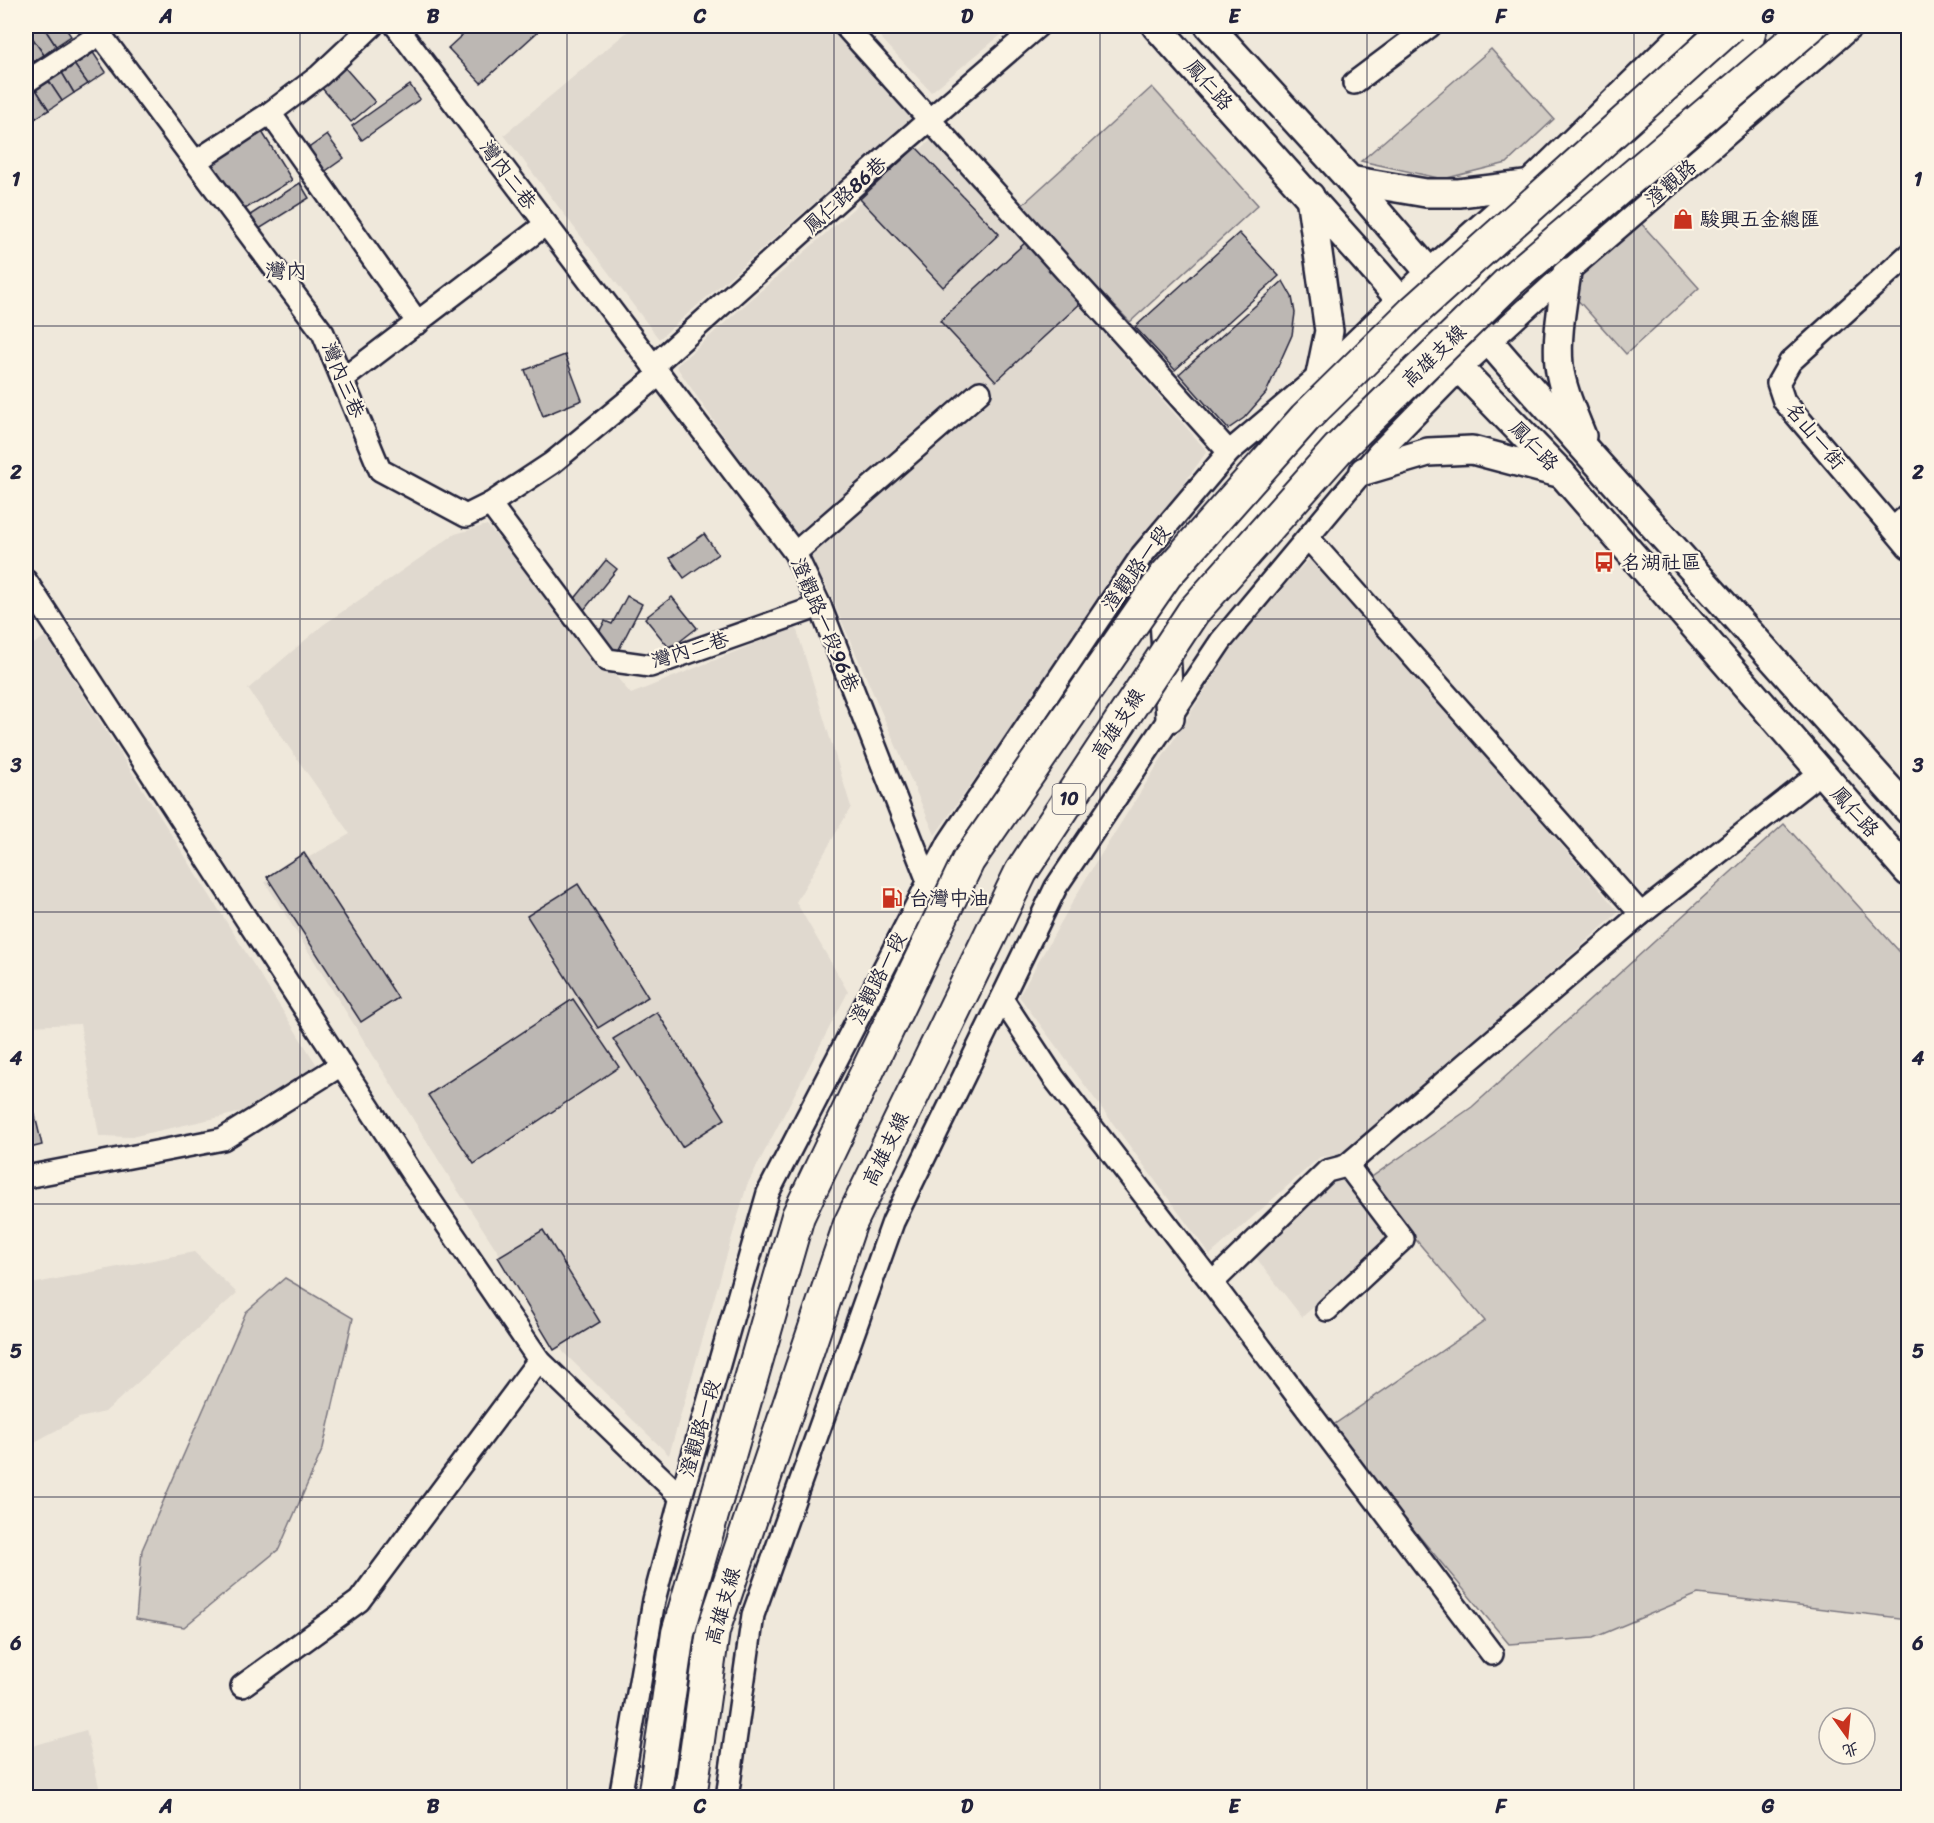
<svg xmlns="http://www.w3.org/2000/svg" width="1934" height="1823" font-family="Sriracha,'LXGW WenKai TC',sans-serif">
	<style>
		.built { fill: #e0d9cf }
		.green { fill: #d1cbc3; stroke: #7a767f; stroke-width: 1.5 }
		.building { fill: #bcb7b3; stroke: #22223b; stroke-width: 1.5 }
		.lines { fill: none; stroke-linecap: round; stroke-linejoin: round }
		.minor-casing { stroke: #22223b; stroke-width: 26 }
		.major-casing { stroke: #22223b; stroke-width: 32 }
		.minor { stroke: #fcf5e5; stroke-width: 21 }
		.major { stroke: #fcf5e5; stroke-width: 27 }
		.highway-bridge-casing { stroke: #22223b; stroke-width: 36; stroke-linecap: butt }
		.highway-bridge { stroke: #fcf5e5; stroke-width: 32 }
		.grid { fill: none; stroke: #22223b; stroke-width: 1.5; stroke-opacity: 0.55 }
		.labels { text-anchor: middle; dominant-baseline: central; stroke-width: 4.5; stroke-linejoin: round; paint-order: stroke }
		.shield { fill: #fcf5e5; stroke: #63616e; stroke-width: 1.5 }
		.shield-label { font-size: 18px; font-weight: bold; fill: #22223b }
		.street-label { font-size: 20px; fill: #22223b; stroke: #fcf5e5 }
		.poi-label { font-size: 20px; fill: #22223b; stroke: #fcf5e5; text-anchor: start }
		.neighbourhood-label { font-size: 21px; fill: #22223b; stroke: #fcf5e5 }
		.neatline { fill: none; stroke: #22223b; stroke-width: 2 }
		.grid-label { font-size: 20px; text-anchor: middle; font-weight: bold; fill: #22223b }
	</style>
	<rect width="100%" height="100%" fill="#efe8db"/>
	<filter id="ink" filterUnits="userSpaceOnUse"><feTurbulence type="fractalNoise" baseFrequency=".0167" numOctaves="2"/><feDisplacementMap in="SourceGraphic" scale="12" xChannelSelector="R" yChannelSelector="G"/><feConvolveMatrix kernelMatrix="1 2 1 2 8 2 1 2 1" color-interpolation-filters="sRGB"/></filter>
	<g filter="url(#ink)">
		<g class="built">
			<path d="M634 26H826L915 115 659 339 504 135Z"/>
			<path d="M870 26H1012L931 92Z"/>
			<path d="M933 138 1207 451 935 835 825 583 676 366Z"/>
			<path d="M487 525 631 694 796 627 851 807 796 902 848 992 747 1185 669 1455 564 1353 451 1180 265 882 350 834 248 689 323 625 455 534Z"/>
			<path d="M1312 556 1619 912 1348 1154 1320 1157 1210 1255 1019 996 1088 875 1245 627Z"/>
			<path d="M46 636 320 1070 247 1111 131 1137 99 1136 80 1024 26 1026V649Z"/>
			<path d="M1344 1173 1392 1240 1302 1317 1254 1255Z"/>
			<path d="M194 1252 237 1293 105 1412 79 1418 40 1439 26 1451V1285Z"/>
			<path d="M86 1730 99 1787 87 1797H26V1748Z"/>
		</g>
		<g class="green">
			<path d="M1491 49 1554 119 1507 163 1443 179 1361 161Z"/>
			<path d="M1152 87 1258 205 1130 322 1020 207Z"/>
			<path d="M1639 221 1699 288 1626 354 1575 297V278Z"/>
			<path d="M1784 824 1908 961V1619L1698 1594 1593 1638 1509 1644 1329 1428 1485 1321 1366 1181 1472 1107Z"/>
			<path d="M285 1278 353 1318 323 1448 279 1549 184 1627 136 1619 142 1550 246 1312Z"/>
		</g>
		<g class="building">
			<path d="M40 26H43L56 46 44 55 29 33Z"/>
			<path d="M43 26H64L71 36 56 46Z"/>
			<path d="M472 26H544L481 83 448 48Z"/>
			<path d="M29 33 44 55 30 64 26 56V35Z"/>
			<path d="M92 51 106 72 88 84 73 63Z"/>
			<path d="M339 61 375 102 351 122 315 80Z"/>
			<path d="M73 63 88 84 74 93 61 71Z"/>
			<path d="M61 71 74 93 62 101 48 80Z"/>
			<path d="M48 80 62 101 49 110 35 88Z"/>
			<path d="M410 85 420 99 362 140 352 126Z"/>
			<path d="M35 88 49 110 36 118 26 102V95Z"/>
			<path d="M26 102 36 118 26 125Z"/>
			<path d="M259 127 292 180 242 211 209 158Z"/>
			<path d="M327 135 344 158 320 175 303 152Z"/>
			<path d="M916 147 999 234 943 287 860 199Z"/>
			<path d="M300 183 309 198 256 231 247 217Z"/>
			<path d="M1239 233 1279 276 1175 370 1135 327Z"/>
			<path d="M1027 241 1083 301 996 381 940 321Z"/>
			<path d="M1283 281 1292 297 1295 313 1292 335 1266 393 1244 418 1228 429 1179 374Z"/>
			<path d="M565 355 582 400 543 416 525 370Z"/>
			<path d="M704 534 718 554 684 578 670 558Z"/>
			<path d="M606 560 617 569 584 610 573 601Z"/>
			<path d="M627 596 642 604 617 653 594 642 605 621 612 624Z"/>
			<path d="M672 597 697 628 670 649 645 618Z"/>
			<path d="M304 853 398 998 361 1022 267 877Z"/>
			<path d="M578 884 648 997 598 1028 527 916Z"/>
			<path d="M573 999 619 1067 474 1164 428 1095Z"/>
			<path d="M657 1012 725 1119 682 1147 613 1039Z"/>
			<path d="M26 1078 42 1145 26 1149Z"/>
			<path d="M543 1230 600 1322 554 1350 498 1257Z"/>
		</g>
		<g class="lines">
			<g class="minor-casing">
				<g id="minor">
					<path d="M94 26 323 333 380 470 466 516 490 504 552 463 659 375"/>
					<path d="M396 26 795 553 820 606 928 881"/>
					<path d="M845 26 1229 452"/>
					<path d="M26 82 100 34"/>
					<path d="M1354 83 1430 26"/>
					<path d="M270 113 418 323"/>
					<path d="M195 162 270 113 319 76 372 26"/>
					<path d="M1908 255 1790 362 1778 383 1784 401 1893 529 1908 515"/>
					<path d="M653 366 892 152 1038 26"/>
					<path d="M343 379 546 224"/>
					<path d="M490 504 607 660 650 666 820 606"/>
					<path d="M1893 529 1908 547"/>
					<path d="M1308 538 1641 914"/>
					<path d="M795 553 980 392"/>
					<path d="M26 581 415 1178 539 1360 681 1497"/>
					<path d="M1002 999 1054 1078 1212 1283 1492 1654"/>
					<path d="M26 1177 223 1139 341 1065"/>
					<path d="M1212 1283 1327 1171 1346 1166 1641 914 1820 773"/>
					<path d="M1327 1310 1403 1239 1347 1165"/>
					<path d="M242 1686 359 1601 539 1360"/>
					<path d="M620 1798 654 1600 681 1497 768 1193 949 842 1142 555 1229 452 1320 375 1429 270 1525 185 1688 26"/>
					<path d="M727 1798 753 1615 893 1222 1056 887 1221 641 1379 452 1460 369 1551 286 1853 26"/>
				</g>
			</g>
			<g class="major-casing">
				<g id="major">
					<path d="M1156 26 1378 274 1460 369 1562 474 1908 872"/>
					<path d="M1209 26 1350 180 1506 361 1908 810"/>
					<path d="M1350 180 1426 193H1459L1525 185"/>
					<path d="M1310 196 1329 331 1320 375"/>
					<path d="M1567 272C1563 302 1556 335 1559 365 1562 390 1573 413 1582 436"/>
					<path d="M1449 319 1456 303 1587 185 1748 47 1753 26"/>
					<path d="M1364 471 1428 452 1472 450 1562 474"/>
					<path d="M1170 718 1164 619 1262 503 1427 330 1434 316"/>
				</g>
			</g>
			<use href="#minor" class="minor"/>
			<use href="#major" class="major"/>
			<g class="highway-bridge-casing">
				<g id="highway-bridge">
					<path d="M654 1798 678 1633 798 1216 968 861 1166 575 1305 418 1412 313 1731 26"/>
					<path d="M690 1798 713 1631 850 1224 1021 872 1193 612 1338 449 1510 281 1810 26"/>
				</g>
			</g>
			<use href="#highway-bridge" class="highway-bridge"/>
		</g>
	</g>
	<path class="grid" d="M300 26V1798M567 26V1798M834 26V1798M1100 26V1798M1367 26V1798M1634 26V1798M26 326H1908M26 619H1908M26 912H1908M26 1204H1908M26 1497H1908"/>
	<defs>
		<g id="shop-bare" transform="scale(1.62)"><path d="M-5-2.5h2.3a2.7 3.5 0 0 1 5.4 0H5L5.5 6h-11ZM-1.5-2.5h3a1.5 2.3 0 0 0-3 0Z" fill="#c8321e" stroke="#fcf5e5" stroke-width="2.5" paint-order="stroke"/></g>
		<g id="bus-bare" transform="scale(1.62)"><path d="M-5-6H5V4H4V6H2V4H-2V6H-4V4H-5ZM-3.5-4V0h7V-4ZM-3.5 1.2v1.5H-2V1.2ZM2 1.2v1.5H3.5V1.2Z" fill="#c8321e" stroke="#fcf5e5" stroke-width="2.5" paint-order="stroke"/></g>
		<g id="fuel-bare" transform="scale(1.62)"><path d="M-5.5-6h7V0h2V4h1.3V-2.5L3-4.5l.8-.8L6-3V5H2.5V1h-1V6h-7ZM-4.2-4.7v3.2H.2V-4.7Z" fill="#c8321e" stroke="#fcf5e5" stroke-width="2.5" paint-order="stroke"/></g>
	</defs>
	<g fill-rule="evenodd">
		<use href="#shop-bare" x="1683" y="219"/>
		<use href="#bus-bare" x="1604" y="562"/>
		<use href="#fuel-bare" x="892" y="898"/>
	</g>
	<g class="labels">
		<rect class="shield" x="1052.5" y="784" width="33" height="30" rx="4.5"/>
		<g class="shield-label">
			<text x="1069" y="799">10</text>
		</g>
		<g class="street-label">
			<text transform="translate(1209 85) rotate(48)">鳳仁路</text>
			<text transform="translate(508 175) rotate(53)">灣內二巷</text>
			<text transform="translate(1671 183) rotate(-41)">澄觀路</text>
			<text transform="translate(845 195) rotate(-42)">鳳仁路86巷</text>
			<text transform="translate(1434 356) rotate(-44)">高雄支線</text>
			<text transform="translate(343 380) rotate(67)">灣內三巷</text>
			<text transform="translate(1815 436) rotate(50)">名山一街</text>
			<text transform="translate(1534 446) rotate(46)">鳳仁路</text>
			<text transform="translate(1136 568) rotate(-54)">澄觀路一段</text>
			<text transform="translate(825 625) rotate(67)">澄觀路一段96巷</text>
			<text transform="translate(690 650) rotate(-17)">灣內二巷</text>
			<text transform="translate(1118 724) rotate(-57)">高雄支線</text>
			<text transform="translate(1855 812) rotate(48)">鳳仁路</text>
			<text transform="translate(878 978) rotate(-63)">澄觀路一段</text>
			<text transform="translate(886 1149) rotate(-64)">高雄支線</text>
			<text transform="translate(700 1428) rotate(-74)">澄觀路一段</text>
			<text transform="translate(723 1606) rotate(-74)">高雄支線</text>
		</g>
		<g class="poi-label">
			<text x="1700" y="219">駿興五金總匯</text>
			<text x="1621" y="562">名湖社區</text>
			<text x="909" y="898">台灣中油</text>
		</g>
		<g class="neighbourhood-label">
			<text x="286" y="271">灣内</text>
		</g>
	</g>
	<rect width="1934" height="1823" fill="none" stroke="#fcf5e5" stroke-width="66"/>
	<g transform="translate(1847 1736) rotate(165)"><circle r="28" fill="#fcf5e5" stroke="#a5a1a1" stroke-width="1.5"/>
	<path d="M0-4.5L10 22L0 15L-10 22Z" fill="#c8321e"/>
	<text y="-9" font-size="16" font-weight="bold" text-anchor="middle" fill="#22223b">北</text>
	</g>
	<rect x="33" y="33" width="1868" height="1757" class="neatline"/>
	<g class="grid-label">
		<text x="166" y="23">A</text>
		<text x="433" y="23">B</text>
		<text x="700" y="23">C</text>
		<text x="967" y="23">D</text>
		<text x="1234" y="23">E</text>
		<text x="1501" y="23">F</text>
		<text x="1768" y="23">G</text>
		<text x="16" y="186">1</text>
		<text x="1918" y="186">1</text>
		<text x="16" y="479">2</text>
		<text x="1918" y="479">2</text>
		<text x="16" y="772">3</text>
		<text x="1918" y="772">3</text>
		<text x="16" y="1065">4</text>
		<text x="1918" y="1065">4</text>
		<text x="16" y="1358">5</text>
		<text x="1918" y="1358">5</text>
		<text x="16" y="1650">6</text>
		<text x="1918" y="1650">6</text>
		<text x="166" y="1813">A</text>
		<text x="433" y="1813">B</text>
		<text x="700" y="1813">C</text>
		<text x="967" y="1813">D</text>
		<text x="1234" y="1813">E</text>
		<text x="1501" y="1813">F</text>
		<text x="1768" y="1813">G</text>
	</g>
</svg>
